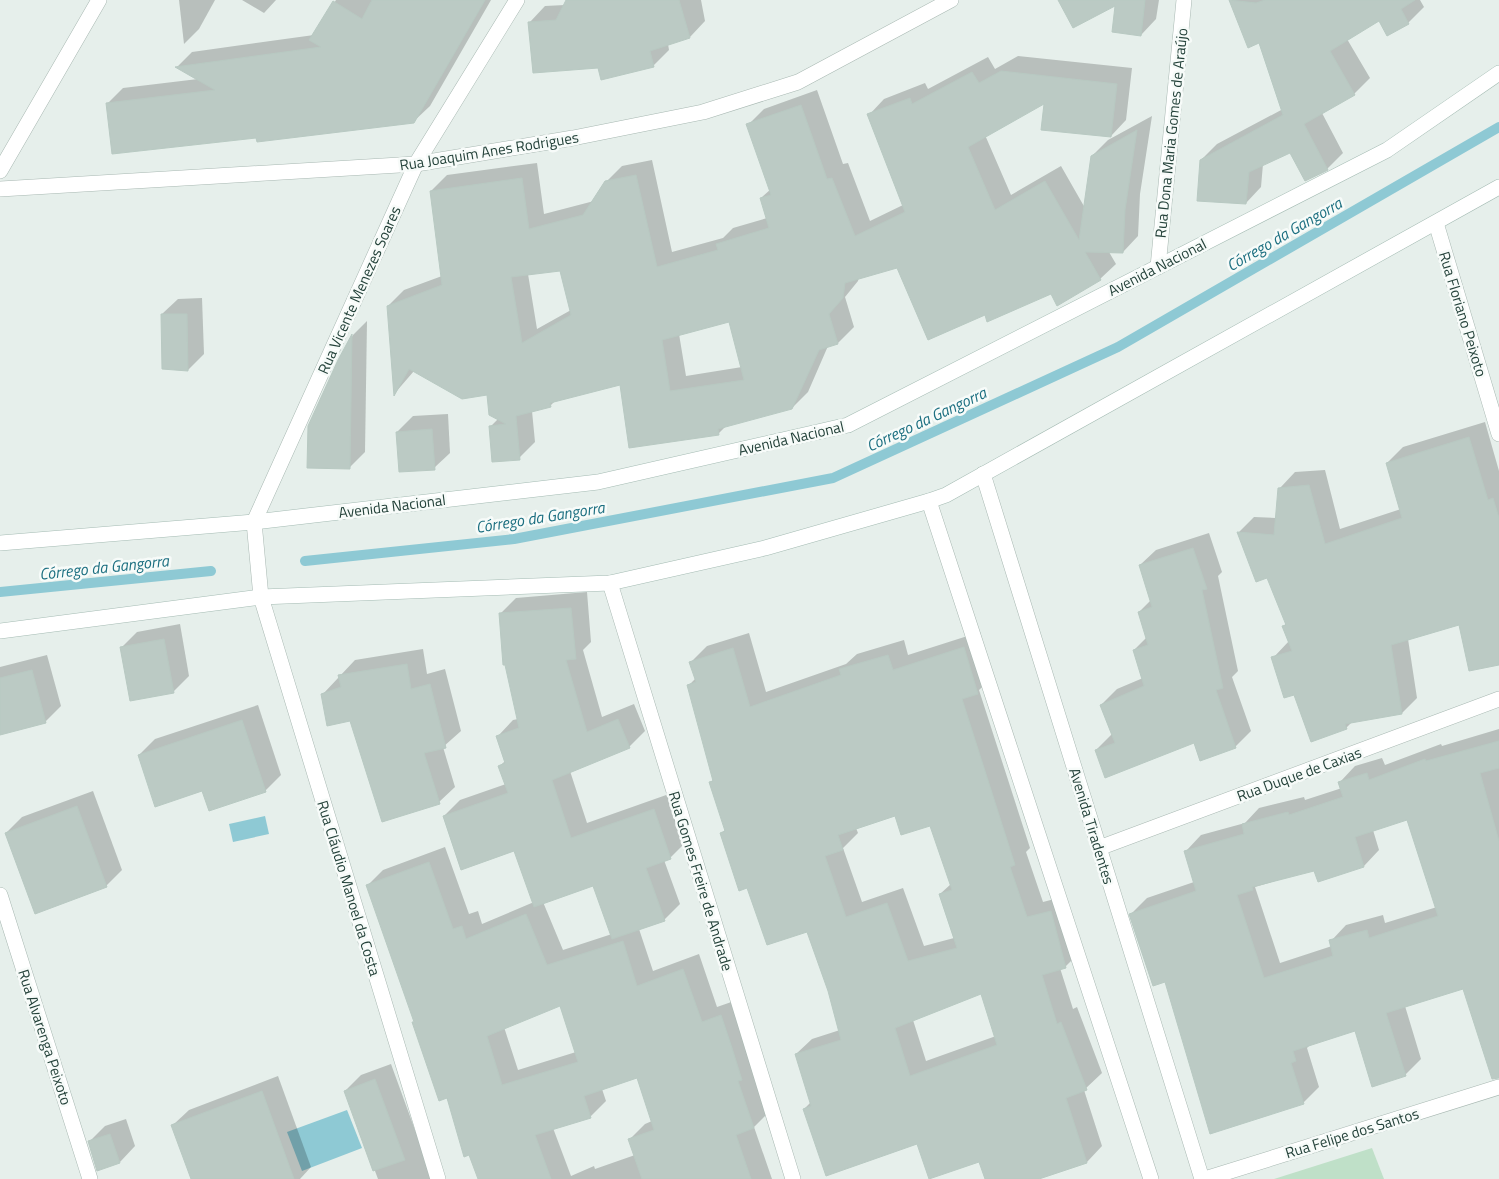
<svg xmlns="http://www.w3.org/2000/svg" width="1499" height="1179" font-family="'Titillium Web',sans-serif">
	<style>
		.green { fill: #bfe0c8 }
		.water { fill: #8ec9d4 }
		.shadow { fill: #0003; fill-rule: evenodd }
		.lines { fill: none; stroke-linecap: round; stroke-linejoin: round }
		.stream { stroke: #8ec9d4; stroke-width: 10 }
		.building { fill: #bbcac4; stroke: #b8c9c2; fill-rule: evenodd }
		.street-casing { stroke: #a8b8b2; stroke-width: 16 }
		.secondary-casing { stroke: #a4bbb3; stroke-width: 16 }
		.street { stroke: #fff; stroke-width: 15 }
		.secondary { stroke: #fff; stroke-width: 15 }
		.labels { text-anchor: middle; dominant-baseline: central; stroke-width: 5; stroke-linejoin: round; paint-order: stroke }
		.street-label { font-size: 15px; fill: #24423a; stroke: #f7fbf9 }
		.water-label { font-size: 16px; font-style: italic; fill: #1c6f80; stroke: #f7fbf9 }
	</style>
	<rect width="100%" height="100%" fill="#e6efeb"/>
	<path class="green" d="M1372 1148 1384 1179H1274Z"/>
	<g class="water">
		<path d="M265 816 269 834 233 842 229 824Z"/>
		<path d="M347 1110 362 1148 302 1171 287 1132Z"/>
	</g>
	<g class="shadow">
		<path d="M179 0H215L199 29 184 44Z"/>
		<path d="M242 0H276L264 13Z"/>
		<path d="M336 0H491L430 106 413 122 258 136 107 104 123 88 198 79 177 67 192 52 314 35Z"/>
		<path d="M567 0H701L705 21 690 37 668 44 669 50 653 66H599L530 22 545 6 565 5Z"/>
		<path d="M1117 0H1159L1156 19 1141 35Z"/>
		<path d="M1420 0 1424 7 1408 23 1380 20 1347 39 1370 78 1354 94 1322 113 1343 153 1327 169 1290 152 1263 164 1261 187 1246 203 1201 160 1217 144 1283 109 1260 42 1231 0Z"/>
		<path d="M1018 56 1132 68 1126 120 1111 136 1046 102 985 135 1011 195 1061 166 1085 208 1092 156 1108 140 1152 116 1140 194 1138 236 1123 252H1109L1116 264 1100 279 985 314 897 266 859 277 858 281 845 297 854 327 838 343 828 346 808 392 792 408 727 425 718 434 621 383 556 400 550 406 532 411 535 442 519 458 491 426 498 419 488 394 414 371 395 393 388 306 404 290 442 276 431 191 447 175 537 163 544 214 594 201 606 182 622 166 652 160 672 252 723 238 733 228 767 218 761 198 771 189 748 125 764 109 817 90 843 164 848 163 870 221 903 205 869 115 884 99 925 83 928 89 988 57 995 69ZM561 269 571 310 537 329 528 274ZM730 320 742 367 686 376 679 334Z"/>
		<path d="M202 298 204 354 188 370 162 314 178 299Z"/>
		<path d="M367 321 365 452 349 468 339 361 353 335Z"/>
		<path d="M448 414 450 453 434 468 397 432 413 416Z"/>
		<path d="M1485 422 1499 471V664L1460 623 1408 639 1417 698 1402 713 1353 721 1346 728 1295 694 1273 658 1289 641 1284 626 1286 623 1268 576 1239 532 1254 517 1276 518 1280 488 1295 472 1325 470 1340 529 1401 509 1387 463 1403 447Z"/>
		<path d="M1209 533 1222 572 1218 576 1238 671 1232 677 1251 731 1235 747 1195 742 1096 750 1112 734 1101 705 1117 689 1143 678 1134 650 1147 637 1139 612 1151 600 1140 565 1156 550Z"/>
		<path d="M587 592 591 642 583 650 602 717 634 704 645 731 629 747 570 771 587 823 669 794 686 842 670 858 664 860 680 904 664 920 639 929 653 971 699 954 717 1007 737 1000 770 1111 754 1127 772 1179H479L416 1021 367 886 383 870 445 847 469 914 478 911 482 924 534 902 515 850 444 816 460 800 506 784 500 766 506 760 498 736 513 720 518 719 500 614 516 598ZM594 885 612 934 563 950 543 902ZM560 1005 576 1052 518 1070 504 1027ZM638 1077 652 1121 645 1124 629 1140 635 1155 595 1169 594 1166 571 1176 553 1128 590 1117 606 1101 602 1089Z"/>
		<path d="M180 624 189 676 173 692 121 648 137 632Z"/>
		<path d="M980 632 993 677 979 690 1030 848 1026 852 1043 902 1066 896 1081 951 1065 967 1060 968 1073 1009 1077 1007 1102 1073 1084 1090 1102 1146 1087 1162 1034 1179H986L980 1161 804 1109 811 1102 796 1054 812 1039 840 1030 829 991 807 930 748 886 722 833 726 829 710 783 714 779 689 685 696 678 691 662 707 646 749 633 766 692 846 664 857 654 904 640 908 655ZM896 814 931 824 951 884 940 894 954 938 924 946 903 888 862 902 843 848 858 833 856 828ZM982 992 996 1036 926 1061 913 1020Z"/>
		<path d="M423 649 427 674 445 669 461 731 443 747 455 787 439 802 323 694 355 660Z"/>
		<path d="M47 655 61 706 45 722 0 734V667Z"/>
		<path d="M258 705 281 775 265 791 203 790 139 755 155 739Z"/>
		<path d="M1499 729V1051L1464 988 1405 1006 1421 1059 1405 1075 1356 1030 1311 1044 1307 1048 1319 1087 1303 1103 1166 980 1131 914 1147 898 1194 882 1186 851 1201 835 1245 823 1259 808 1304 797 1305 800 1342 788 1340 782 1355 766 1382 758 1385 765 1441 744 1442 746ZM1408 818 1437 907 1385 923 1383 915 1346 925 1331 941 1332 946 1280 963 1255 887 1315 869 1319 880 1364 866 1379 850 1373 830Z"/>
		<path d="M93 791 122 870 106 886 6 833 22 817Z"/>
		<path d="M391 1064 431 1174 436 1179H378L345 1091 361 1075Z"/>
		<path d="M278 1076 311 1167 300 1179H192L173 1125 189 1110Z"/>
		<path d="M126 1119 135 1146 120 1162 98 1169 89 1142 105 1126Z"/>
	</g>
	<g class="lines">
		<g class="stream">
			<path d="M305 561 514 539 833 478 1118 347 1499 127"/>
			<path d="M0 592 211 571"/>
		</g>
	</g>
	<g class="building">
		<path d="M372 0H485L414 123 257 142 256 138 112 154 106 103 215 90 175 67 321 47 309 40 333 1 362 19Z"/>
		<path d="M566 0H679L690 38 650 51 654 67 601 80 598 68 533 73 528 22 556 20Z"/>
		<path d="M1058 0H1145L1141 36 1112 32 1115 6 1073 28Z"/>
		<path d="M1229 0 1256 3 1265 0H1415L1401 9 1409 24 1387 36 1379 21 1330 51 1355 95 1304 124 1328 170 1305 181 1290 153 1249 172 1246 204 1197 201 1200 160 1283 115 1259 43 1248 48Z"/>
		<path d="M1001 71 1117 84 1111 137 1041 130 1044 104 968 147 995 210 1045 181 1079 240 1091 156 1137 130 1125 210 1123 253 1085 252 1101 280 1057 306 1051 294 987 322 985 315 928 340 897 268 845 283 843 298 829 314 838 344 819 350 792 409 718 429 719 435 629 448 620 385 550 403 551 407 516 416 520 460 492 462 489 426 506 424 489 415 487 395 462 399 409 369 394 396 387 306 442 285 430 191 522 178 529 229 583 215 605 181 636 175 657 267 718 250 716 244 769 228 760 198 771 195 746 124 801 105 827 179 832 178 855 236 905 212 867 114 910 98 912 104 972 72 979 83ZM560 271 571 315 522 343 511 277ZM729 322 744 380 670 391 662 340Z"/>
		<path d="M161 314H187L188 371 162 369Z"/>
		<path d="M352 334 350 469 307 468 308 426 338 360Z"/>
		<path d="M432 429 435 470 399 472 396 432Z"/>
		<path d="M1469 437 1488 500 1493 498 1499 518V665L1469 671 1459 625 1391 645 1402 714 1345 724 1347 729 1311 742 1294 695 1284 698 1271 657 1292 651 1282 626 1286 625 1267 578 1256 582 1237 532 1274 535 1278 488 1309 485 1325 544 1402 518 1386 463Z"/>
		<path d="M1193 548 1207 589 1202 590 1223 688 1216 690 1236 748 1200 761 1194 743 1105 778 1095 750 1115 743 1100 705 1144 686 1133 650 1148 645 1138 612 1152 607 1139 565Z"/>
		<path d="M571 608 576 659 566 660 587 732 618 719 630 748 552 780 571 838 654 809 671 859 646 868 665 921 612 939 593 886 534 907 514 851 461 870 443 816 508 793 498 766 505 763 496 736 519 728 505 665H503L499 613Z"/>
		<path d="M164 639 174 693 130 701 120 647Z"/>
		<path d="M964 647 978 694 962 699 1015 865 1010 867 1027 917 1051 911 1066 968 1042 975 1057 1024 1061 1022 1087 1090 1066 1098 1087 1163 1039 1179H985L979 1162 929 1179 917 1144 826 1176 803 1109 811 1106 795 1054 841 1040 828 991 807 932 767 945 747 888 739 891 720 833 725 831 709 782 713 781 687 685 696 682 689 662 733 648 750 707 841 675 839 669 888 655 893 670ZM895 816 901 835 930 826 952 890 939 894 957 948 908 961 887 903 846 917 825 856 843 850 838 835ZM981 994 997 1045 910 1076 895 1028Z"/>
		<path d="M407 664 411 689 430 684 446 748 424 753 440 804 382 822 350 721 327 726 321 694 341 687 338 675Z"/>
		<path d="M32 670 46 723 0 735V678Z"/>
		<path d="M242 720 266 792 209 811 202 791 155 807 138 755Z"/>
		<path d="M1499 741V768L1480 773 1499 841V1078L1492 1079 1463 989 1386 1013 1406 1076 1372 1087 1355 1031 1293 1051 1296 1061 1291 1063 1304 1104 1210 1134 1165 982 1153 986 1129 914 1196 891 1184 851 1244 834 1242 824 1288 812 1289 815 1343 797 1338 782 1367 773 1369 780 1425 759 1426 761ZM1407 820 1438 916 1369 938 1367 930 1329 940 1333 956 1264 978 1237 895 1253 890 1252 887 1314 871 1318 882 1364 867 1355 837Z"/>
		<path d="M77 806 107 887 35 914 5 833Z"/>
		<path d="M429 862 453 929 462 926 466 939 526 914 547 965 623 941 637 986 683 969 702 1022 721 1015 732 1048 742 1080 738 1081 754 1128 736 1135 751 1179H642L628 1139 654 1130 637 1078 584 1096 591 1118 535 1135 551 1179H478L469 1155 464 1157 447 1098 439 1101 412 1022H414L366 885ZM560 1006 578 1062 502 1085 487 1036Z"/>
		<path d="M375 1079 405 1160 373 1171 344 1091Z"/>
		<path d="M262 1091 294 1179H191L171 1125Z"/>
		<path d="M110 1134 120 1163 97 1171 88 1141Z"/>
	</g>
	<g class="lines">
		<g class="street-casing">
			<g id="street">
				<path d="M0 171 99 0"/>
				<path d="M0 189 416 164 573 138 703 112 798 82 951 0"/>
				<path d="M1436 223 1499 434"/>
				<path d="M1158 267 1184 0"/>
				<path d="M983 474 1202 1179"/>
				<path d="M929 501 1151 1179"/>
				<path d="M610 583 793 1179"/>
				<path d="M1099 848 1499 699"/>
				<path d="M0 895 90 1179"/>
				<path d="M438 1179 261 597 254 522 416 164 517 0"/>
				<path d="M1205 1179 1499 1087"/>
			</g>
		</g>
		<g class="secondary-casing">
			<g id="secondary">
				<path d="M0 543 254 522 598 482 848 425 1387 150 1499 73"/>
				<path d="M0 631 261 597 610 583 765 548 929 501 946 495 1499 187"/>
			</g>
		</g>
		<use href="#street" class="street"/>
		<use href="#secondary" class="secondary"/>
	</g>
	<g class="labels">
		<g class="street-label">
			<text transform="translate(1171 133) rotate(-84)">Rua Dona Maria Gomes de Araújo</text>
			<text transform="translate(489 151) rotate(-9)">Rua Joaquim Anes Rodrigues</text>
			<text transform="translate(1157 267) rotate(-27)">Avenida Nacional</text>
			<text transform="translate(359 290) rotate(-66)">Rua Vicente Menezes Soares</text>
			<text transform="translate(1463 314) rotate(73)">Rua Floriano Peixoto</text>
			<text transform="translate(791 438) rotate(-13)">Avenida Nacional</text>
			<text transform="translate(392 506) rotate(-7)">Avenida Nacional</text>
			<text transform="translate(1299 774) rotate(-20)">Rua Duque de Caxias</text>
			<text transform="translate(1092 826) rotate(73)">Avenida Tiradentes</text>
			<text transform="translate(701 881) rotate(73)">Rua Gomes Freire de Andrade</text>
			<text transform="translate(349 888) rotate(73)">Rua Cláudio Manoel da Costa</text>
			<text transform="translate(45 1037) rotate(72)">Rua Alvarenga Peixoto</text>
			<text transform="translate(1352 1133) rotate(-17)">Rua Felipe dos Santos</text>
		</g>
		<g class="water-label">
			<text transform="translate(1284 234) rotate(-30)">Córrego da Gangorra</text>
			<text transform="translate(926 419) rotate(-25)">Córrego da Gangorra</text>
			<text transform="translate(540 517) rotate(-9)">Córrego da Gangorra</text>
			<text transform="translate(104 567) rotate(-6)">Córrego da Gangorra</text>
		</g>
	</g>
</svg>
